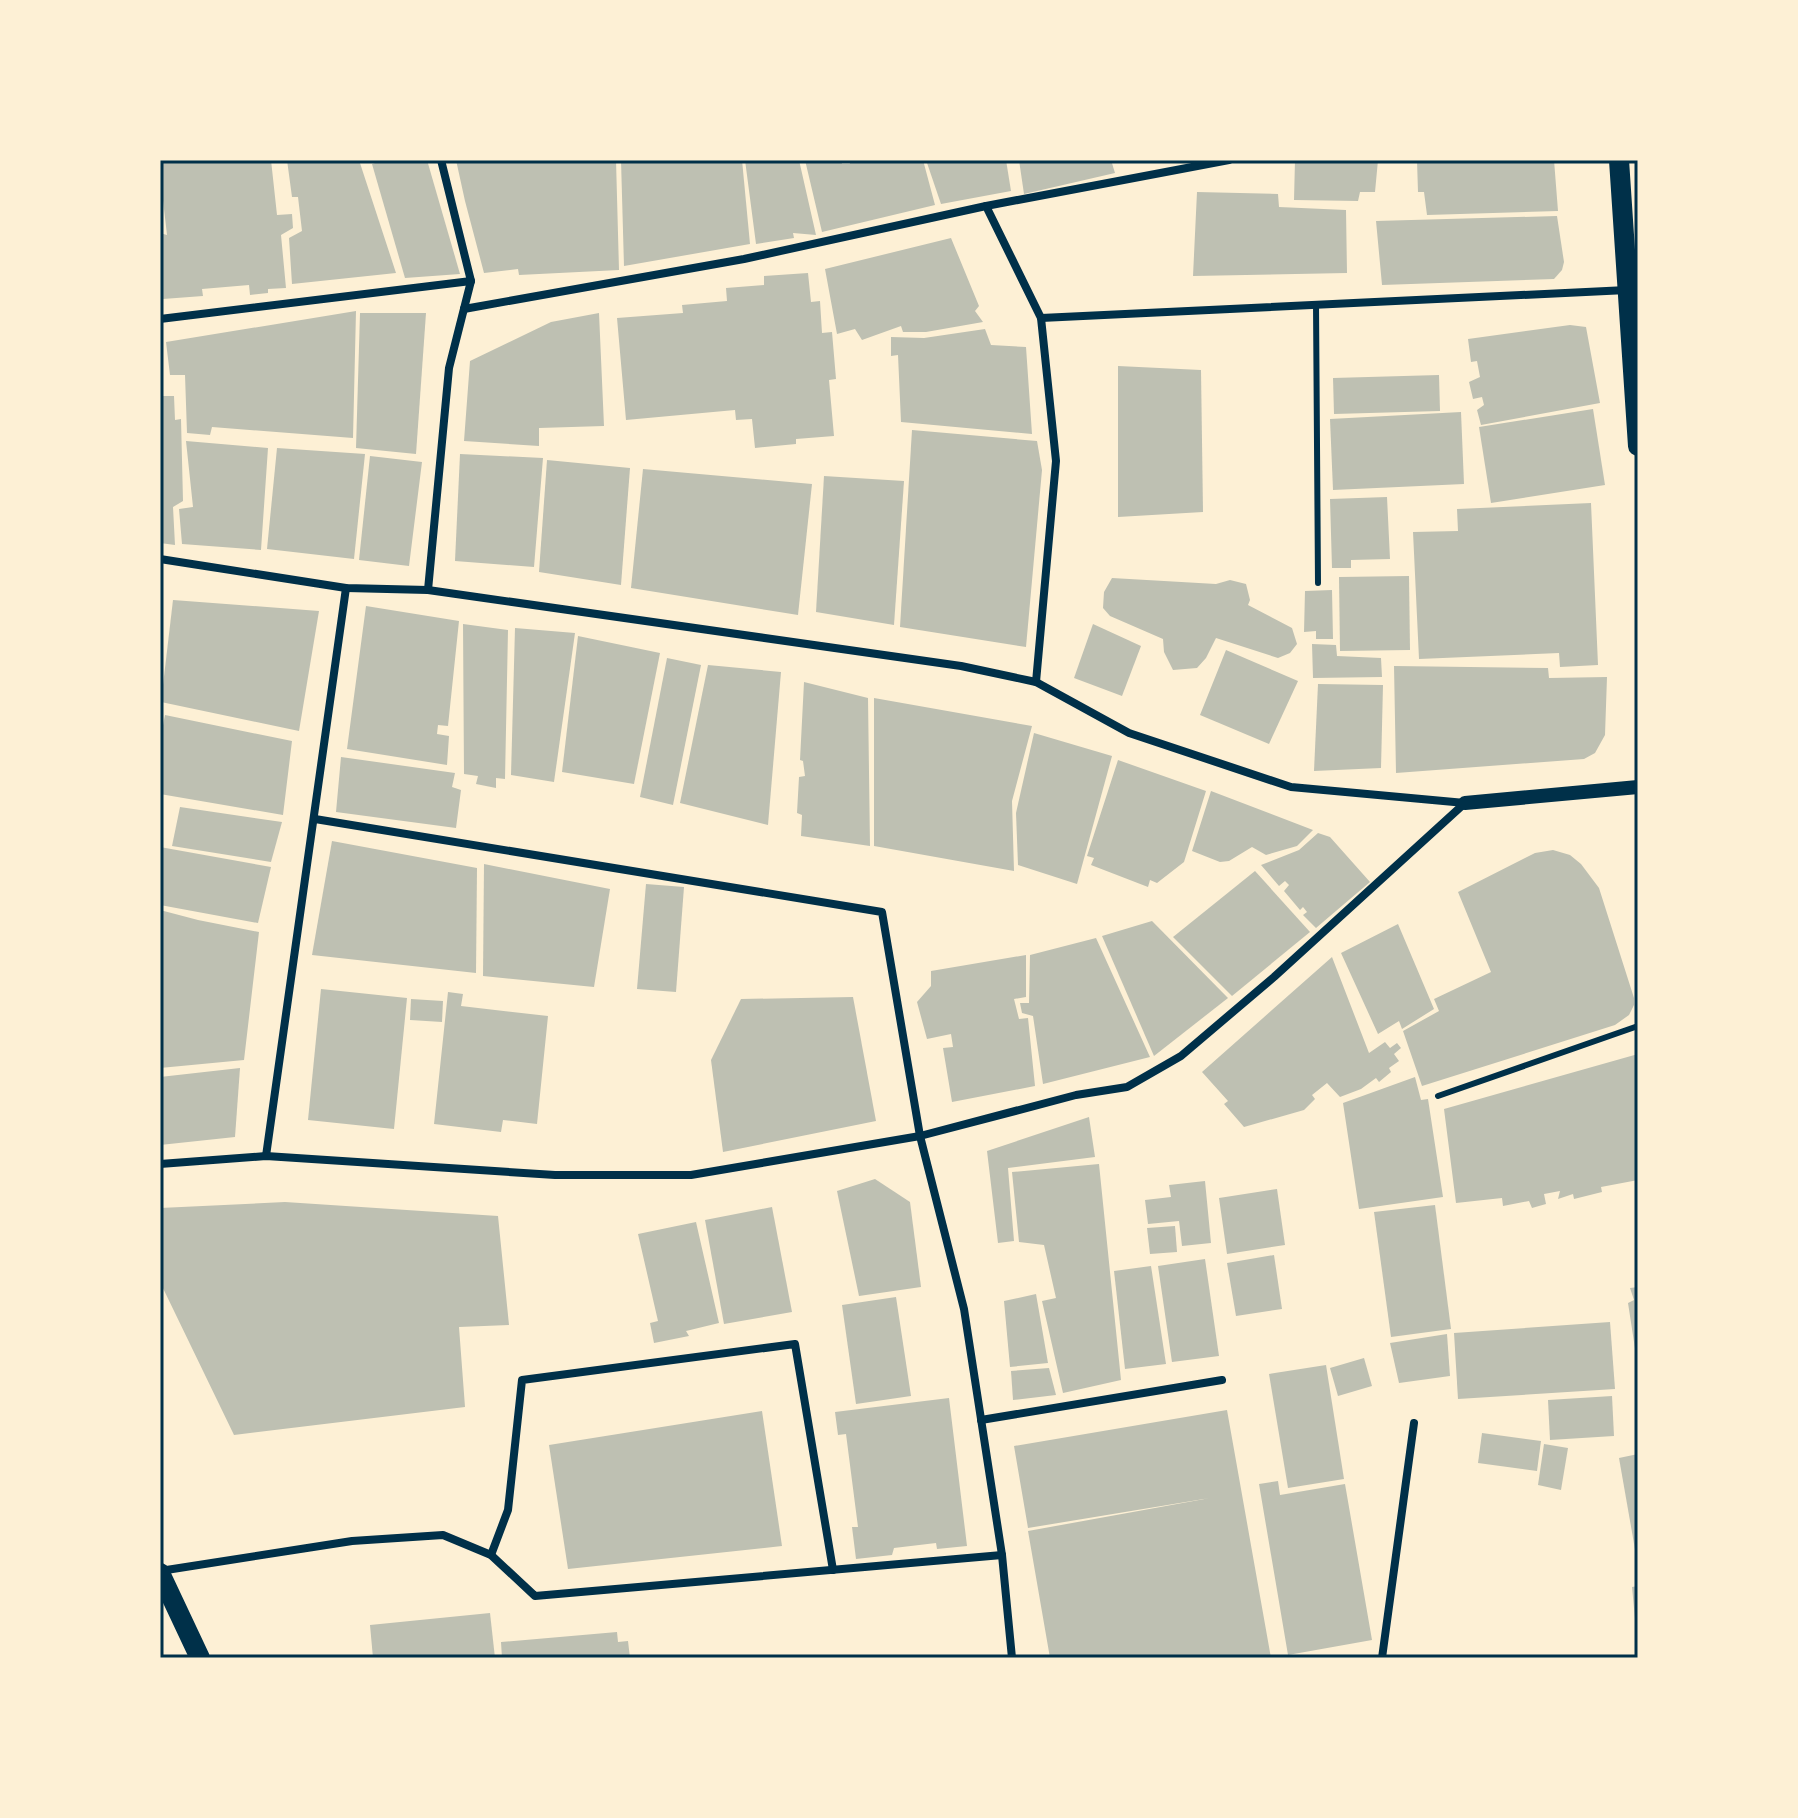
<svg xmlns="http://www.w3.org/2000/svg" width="1798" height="1818" font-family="Barlow,sans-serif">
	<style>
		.building { fill: #bec0b2 }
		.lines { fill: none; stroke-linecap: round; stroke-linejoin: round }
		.service { stroke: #003049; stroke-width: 6 }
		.minor { stroke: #003049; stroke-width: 8 }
		.tertiary { stroke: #003049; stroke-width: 14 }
		.primary { stroke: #003049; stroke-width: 20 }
		.neatline { fill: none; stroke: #003049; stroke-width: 3 }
	</style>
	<rect width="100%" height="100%" fill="#fdf0d5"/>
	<g class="building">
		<path d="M160 160H271L277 215 292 214 293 228 281 235 286 288 268 289V293L250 295 249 285 202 289 203 296 163 299 160 267V233L167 235 160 174Z"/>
		<path d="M287 160H359L396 273 292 284 289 238 302 231 298 197H292Z"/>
		<path d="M385 160H427L460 274 405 278 372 164Z"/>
		<path d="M456 160H616L619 270 519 275 518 269 484 273 465 201Z"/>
		<path d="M621 160H742L750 244 624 266Z"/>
		<path d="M745 160H799L816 235 793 233 794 238 756 244Z"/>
		<path d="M805 160H841L842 164H850L849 160H923L935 205 822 232Z"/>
		<path d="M926 160H1006L1011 191 941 204Z"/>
		<path d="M1019 160H1111L1115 173 1024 194Z"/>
		<path d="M1295 160H1378L1375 192H1360L1358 201 1294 200Z"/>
		<path d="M1417 160H1554L1558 211 1427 215 1424 192H1418Z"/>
		<path d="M1197 192 1278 194 1279 207 1346 210 1347 273 1193 276Z"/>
		<path d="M1557 216 1564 262 1562 270 1554 279 1382 285 1376 221Z"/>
		<path d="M951 238 979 306 975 311 983 322 926 332H903L901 326 862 340 855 329 837 334 825 269Z"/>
		<path d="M808 273 811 302 820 301 822 333 832 332 836 379 829 380 834 436 796 439V444L755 448 752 419 736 420 735 410 626 420 617 318 683 313 682 305 727 301 726 288 764 285V276Z"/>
		<path d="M356 311 353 438 212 427 210 435 187 433 185 375H170L166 342Z"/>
		<path d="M360 313H426L416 454 356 448Z"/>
		<path d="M599 313 604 426 539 428V446L464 441 470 361 551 322Z"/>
		<path d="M1570 325 1586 327 1600 403 1481 425 1477 410 1484 405 1482 397 1473 399 1469 382 1480 377 1477 361 1471 362 1468 339Z"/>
		<path d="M985 329 991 345 1026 347 1032 434 901 422 898 355 891 356V337L924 338Z"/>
		<path d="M1118 366 1201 370 1203 512 1118 517Z"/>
		<path d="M1439 375 1440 411 1334 414 1333 378Z"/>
		<path d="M160 396H174L175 420 181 419 183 501 173 507 175 545 160 543Z"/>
		<path d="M1593 409 1605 485 1491 503 1479 427Z"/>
		<path d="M1461 412 1464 484 1333 490 1330 419Z"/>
		<path d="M912 430 1037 441 1042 470 1026 647 900 627Z"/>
		<path d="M186 441 268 448 261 550 182 544 179 509 193 507Z"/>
		<path d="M277 448 365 454 354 559 267 549Z"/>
		<path d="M460 454 543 458 534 567 455 561Z"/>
		<path d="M370 456 422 462 409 566 359 560Z"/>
		<path d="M547 460 630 468 621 585 539 572Z"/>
		<path d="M643 469 812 484 798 615 631 588Z"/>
		<path d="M824 476 904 481 894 625 816 612Z"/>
		<path d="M1387 497 1390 559 1351 560V568H1332L1330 499Z"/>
		<path d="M1591 503 1598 665 1560 667 1559 653 1419 659 1413 532 1458 531 1457 509Z"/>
		<path d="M1409 576 1410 650 1340 651 1339 577Z"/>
		<path d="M1112 578 1216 584 1230 580 1246 584 1250 600 1248 605 1292 628 1297 644 1290 653 1278 658 1216 638 1206 658 1197 668 1173 670 1164 652 1163 639 1110 616 1103 608 1104 592Z"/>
		<path d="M1332 590 1333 639H1316V631L1304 632 1305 591Z"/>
		<path d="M173 600 319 611 299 731 161 702Z"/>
		<path d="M366 606 459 621 448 726 438 725 437 734 449 736 447 765 347 749Z"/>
		<path d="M463 624 508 630 505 779 496 778V788L476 784 478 776 464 774Z"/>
		<path d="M1093 624 1141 646 1122 696 1074 678Z"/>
		<path d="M515 628 575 633 554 782 511 775Z"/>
		<path d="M578 636 660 653 634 784 562 772Z"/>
		<path d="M1312 644 1336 645 1337 656 1381 658 1382 677 1313 678Z"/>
		<path d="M1226 650 1298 681 1269 744 1200 715Z"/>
		<path d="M667 658 701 665 673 805 640 797Z"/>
		<path d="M708 665 781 672 768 825 680 803Z"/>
		<path d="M1394 666 1548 668 1549 678 1607 677 1605 735 1595 753 1584 759 1396 773Z"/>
		<path d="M804 682 868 698 870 846 801 836 802 815 797 813 799 777 805 776 803 761 800 760Z"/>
		<path d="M1318 684 1383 685 1381 768 1314 771Z"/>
		<path d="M874 698 1032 726 1012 801 1014 871 874 846Z"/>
		<path d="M165 715 292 741 283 815 160 794 163 776H160V741Z"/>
		<path d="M1034 733 1112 756 1077 884 1018 865 1016 813Z"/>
		<path d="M341 757 455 773 452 787 461 790 456 828 336 812Z"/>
		<path d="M1118 760 1206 791 1184 862 1157 883 1150 880 1148 887 1091 865 1094 858 1087 856Z"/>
		<path d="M1211 791 1313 830 1297 846 1266 855 1252 847 1229 861 1220 862 1192 851Z"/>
		<path d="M180 807 282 822 271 862 172 846Z"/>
		<path d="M1318 833 1330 837 1370 882 1316 928 1303 915 1307 912 1303 907 1300 910 1284 891 1289 885 1285 881 1279 886 1261 865 1299 850Z"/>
		<path d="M332 841 477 868 476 973 312 955Z"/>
		<path d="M160 847 271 867 258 923 160 905Z"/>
		<path d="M1553 850 1570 855 1581 864 1599 888 1634 998V1005L1629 1015 1615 1025 1422 1086 1403 1031 1439 1011 1434 999 1491 972 1458 892 1535 853Z"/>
		<path d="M484 864 610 889 594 987 483 976Z"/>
		<path d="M1255 871 1310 932 1232 996 1173 937Z"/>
		<path d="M646 884 684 887 676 992 637 989Z"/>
		<path d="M160 910 198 920 259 932 244 1060 160 1068Z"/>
		<path d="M1152 921 1228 998 1154 1056 1102 936Z"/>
		<path d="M1398 924 1434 1009 1402 1029 1399 1021 1378 1034 1341 953Z"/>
		<path d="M1096 938 1150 1057 1043 1084 1033 1016 1022 1013 1020 1003H1029L1030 955Z"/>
		<path d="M1026 955V997L1014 999 1019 1019 1028 1018 1035 1086 952 1102 943 1048 953 1047 951 1034 927 1039 917 1002 931 986V971Z"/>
		<path d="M1332 957 1369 1053 1385 1042 1390 1048 1397 1043 1401 1048 1394 1054 1399 1061 1389 1068 1391 1072 1379 1082 1376 1078 1361 1089 1340 1097 1327 1083 1312 1095 1315 1099 1304 1110 1244 1127 1224 1104 1228 1101 1202 1072Z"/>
		<path d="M321 989 407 998 394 1129 308 1120Z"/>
		<path d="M448 992 463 994 461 1006 548 1016 537 1124 503 1120 501 1132 434 1124Z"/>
		<path d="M853 997 876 1121 723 1152 711 1060 741 999Z"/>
		<path d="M411 999 443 1001 442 1022 410 1020Z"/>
		<path d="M1638 1054V1180L1601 1187 1602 1192 1574 1199 1573 1194 1558 1199 1560 1191 1544 1194 1546 1204 1532 1208 1529 1201 1503 1206 1502 1198 1456 1203 1444 1109Z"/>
		<path d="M240 1068 235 1137 160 1145V1077Z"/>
		<path d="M1415 1077 1421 1100 1428 1099 1443 1197 1359 1209 1343 1103Z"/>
		<path d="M1089 1117 1095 1157 1008 1168 1014 1241 998 1243 987 1151Z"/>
		<path d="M1099 1164 1121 1380 1063 1393 1042 1301 1056 1298 1044 1245 1019 1242 1012 1172Z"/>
		<path d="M875 1179 910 1202 921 1287 859 1296 837 1191Z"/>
		<path d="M1205 1181 1211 1243 1182 1246 1179 1221 1148 1224 1145 1200 1171 1197 1169 1185Z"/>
		<path d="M1277 1189 1285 1245 1227 1254 1219 1198Z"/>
		<path d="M285 1202 498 1216 509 1325 459 1327 465 1407 234 1435 160 1282V1208Z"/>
		<path d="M1435 1205 1451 1329 1391 1337 1374 1212Z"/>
		<path d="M772 1207 792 1312 724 1324 705 1220Z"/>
		<path d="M696 1222 719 1323 686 1331 689 1336 654 1343 650 1323 658 1321 638 1234Z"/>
		<path d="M1175 1226 1177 1252 1150 1254 1147 1228Z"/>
		<path d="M1274 1255 1282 1309 1236 1316 1227 1263Z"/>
		<path d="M1205 1259 1219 1356 1172 1362 1158 1266Z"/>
		<path d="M1151 1266 1166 1364 1125 1369 1114 1271Z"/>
		<path d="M1638 1287V1355H1636L1628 1303 1634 1300 1630 1288Z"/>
		<path d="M1036 1294 1048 1363 1010 1367 1004 1301Z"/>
		<path d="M896 1297 911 1396 856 1404 842 1305Z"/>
		<path d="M1610 1322 1615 1389 1458 1399 1454 1333Z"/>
		<path d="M1447 1334 1450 1376 1399 1383 1390 1343Z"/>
		<path d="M1364 1358 1372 1386 1338 1396 1330 1368Z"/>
		<path d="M1326 1365 1344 1479 1288 1488 1269 1374Z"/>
		<path d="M1049 1368 1056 1395 1013 1400 1011 1371Z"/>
		<path d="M1612 1396 1614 1436 1550 1440 1548 1400Z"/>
		<path d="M949 1398 967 1546 937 1549 936 1543 894 1548 892 1555 856 1559 852 1527H858L846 1434 838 1435 835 1412Z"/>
		<path d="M1227 1410 1271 1658H1050L1028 1531 1210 1498 1028 1528 1014 1446Z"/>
		<path d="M762 1411 782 1546 568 1569 549 1445Z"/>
		<path d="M1482 1433 1541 1441 1537 1471 1478 1463Z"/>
		<path d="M1544 1444 1568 1448 1561 1490 1538 1485Z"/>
		<path d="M1638 1454V1555H1636L1619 1458Z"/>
		<path d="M1278 1481 1280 1495 1345 1484 1372 1640 1288 1655 1259 1484Z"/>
		<path d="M1638 1586V1629H1636L1632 1587Z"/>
		<path d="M490 1613 495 1658H373L370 1625Z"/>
		<path d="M617 1632 618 1642 628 1641 630 1658H502L501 1642Z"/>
	</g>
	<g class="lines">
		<g class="service">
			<path d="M1316 304 1318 583"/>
			<path d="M1438 1096 1638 1026"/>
		</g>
		<g class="minor">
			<path d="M986 206 1229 160"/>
			<path d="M464 309 744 259 986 206 1041 318 1627 290"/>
			<path d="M160 319 471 281"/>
			<path d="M160 559 346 588 428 590 961 666 1036 682 1129 733 1291 787 1465 803"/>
			<path d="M428 590 449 368 471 281 441 160"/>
			<path d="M1036 682 1056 461 1041 318"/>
			<path d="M315 819 882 912 920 1136 964 1309 1002 1555 1012 1658"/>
			<path d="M266 1156 346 588"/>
			<path d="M160 1164 266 1156 555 1175H691L920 1136 1076 1095 1127 1087 1181 1056 1274 977 1465 803"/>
			<path d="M981 1420 1222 1380"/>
			<path d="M491 1555 508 1510 522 1380 795 1344 833 1570"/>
			<path d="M160 1571 352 1541 443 1535 491 1555 535 1596 1002 1555"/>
			<path d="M1382 1658 1414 1423"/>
		</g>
		<path class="tertiary" d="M1465 803 1638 787"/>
		<g class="primary">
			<path d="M1619 160 1638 446"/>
			<path d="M160 1573 200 1658"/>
		</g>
	</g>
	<rect width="1798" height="1818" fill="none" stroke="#fdf0d5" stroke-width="324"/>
	<rect x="162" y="162" width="1474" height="1494" class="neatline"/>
</svg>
